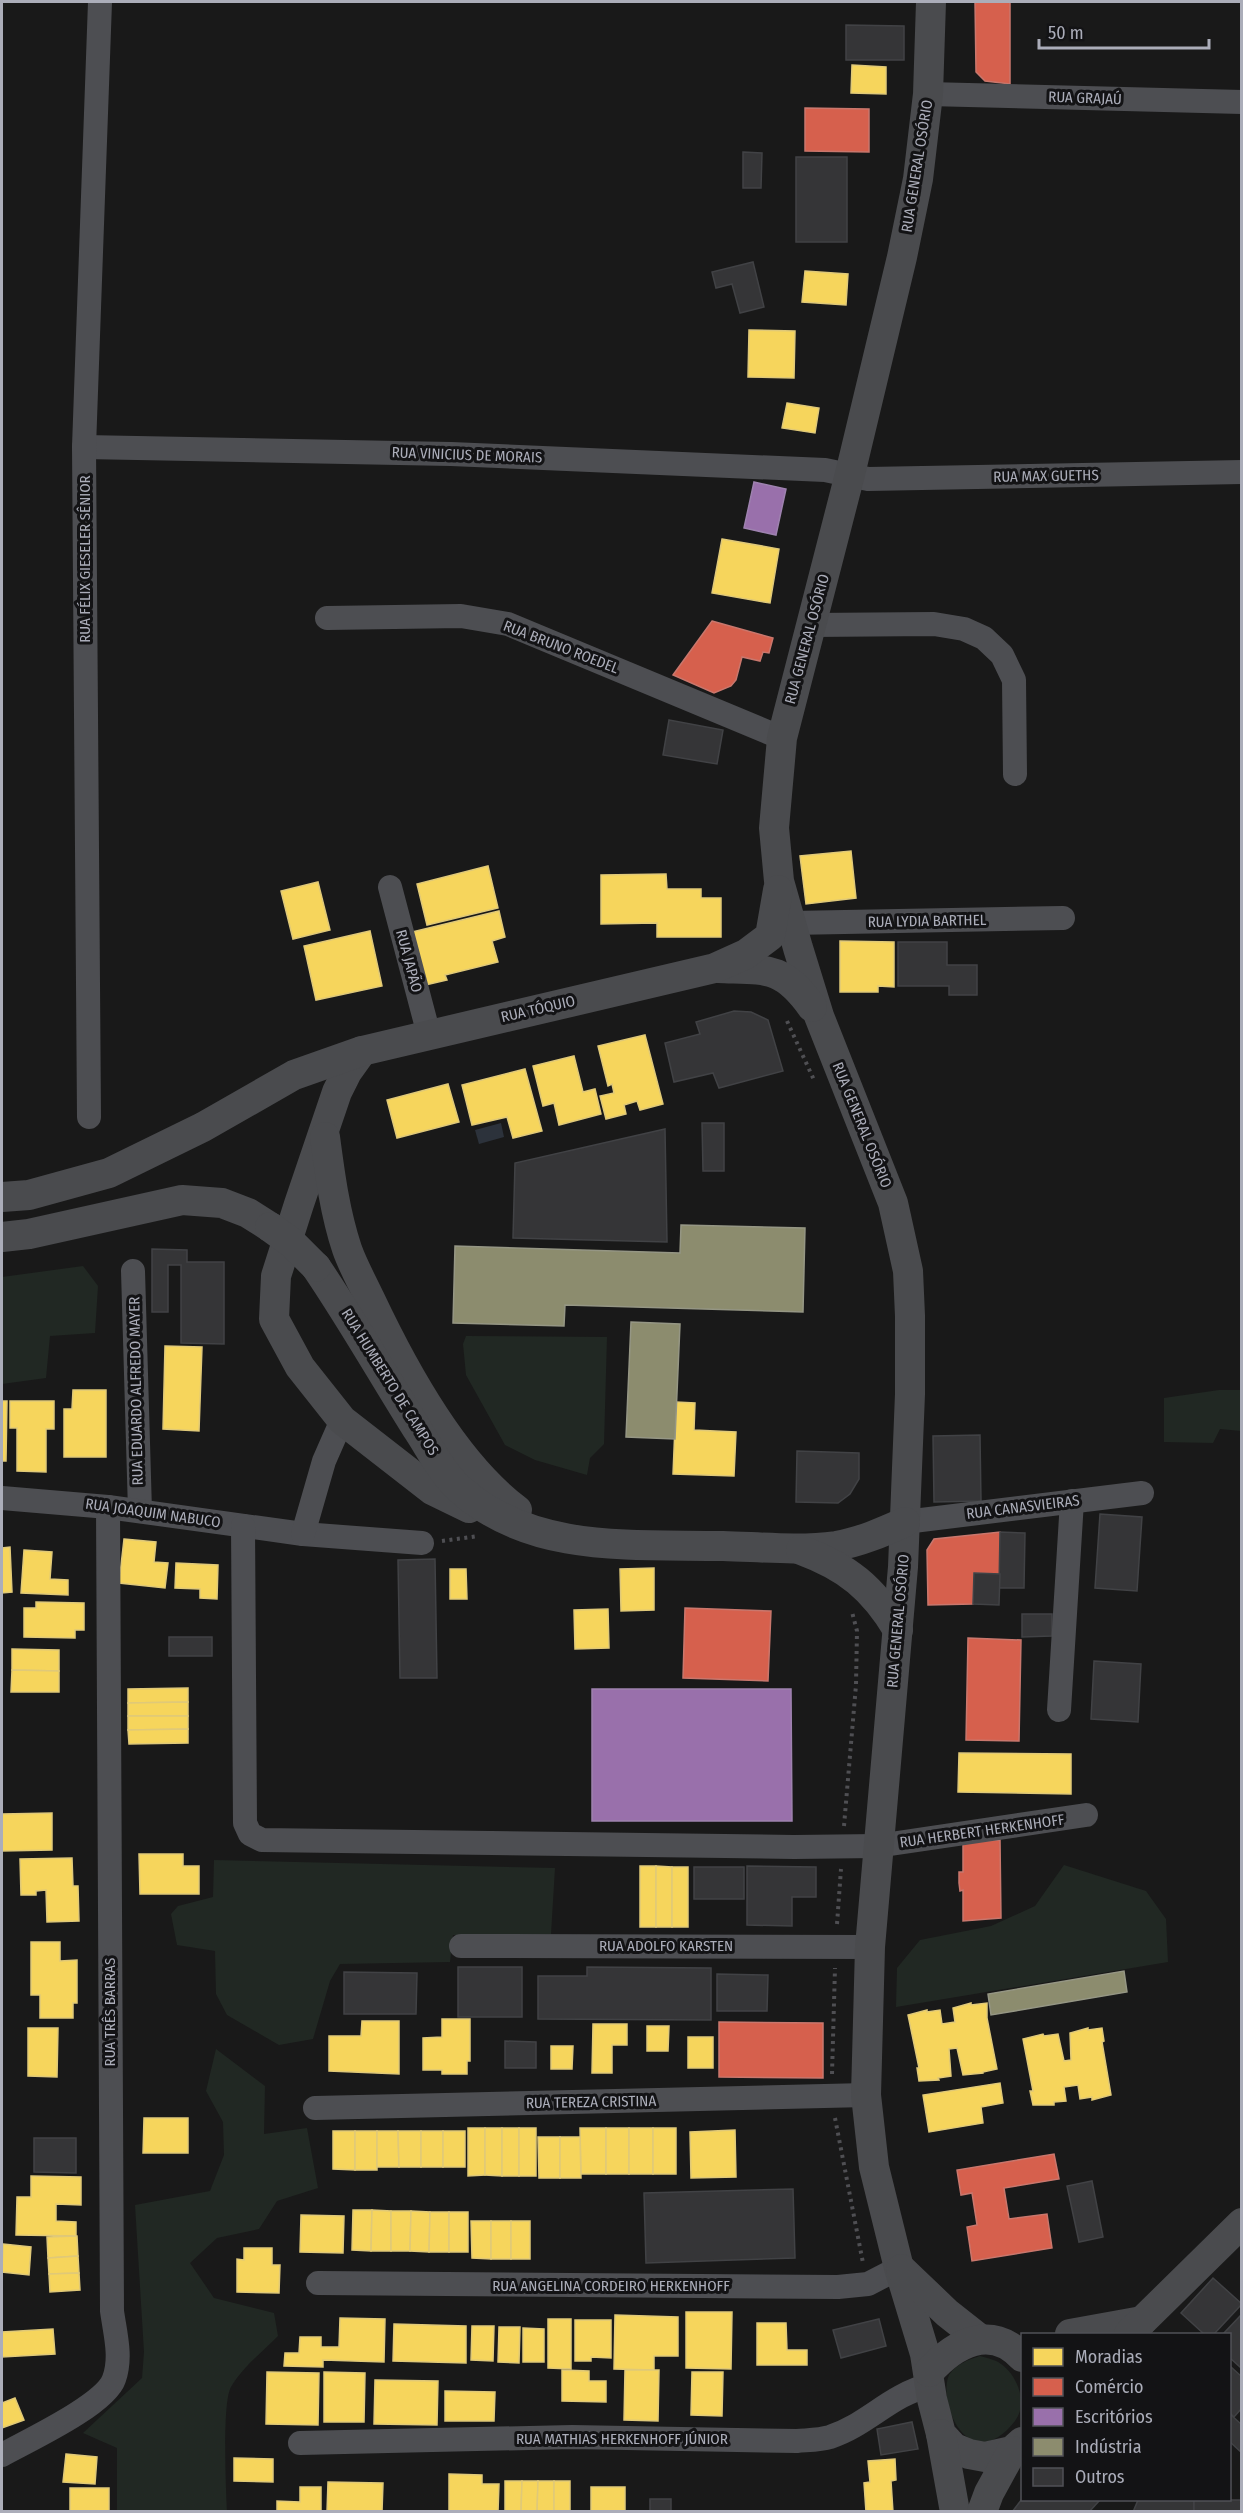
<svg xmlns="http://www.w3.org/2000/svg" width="1243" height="2513" font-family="'Fira Sans Condensed',sans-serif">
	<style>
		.green { fill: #212823 }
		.water { fill: #2c323b }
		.homes { fill: #f6d55c; stroke: #e0c978; stroke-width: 1.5 }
		.shops { fill: #d6604d; stroke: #c9776d; stroke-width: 1.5 }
		.offices { fill: #9970ab; stroke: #9e82af; stroke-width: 1.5 }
		.industry { fill: #8c8c6e; stroke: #959684; stroke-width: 1.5 }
		.building { fill: #353537; stroke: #414245; stroke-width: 1.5 }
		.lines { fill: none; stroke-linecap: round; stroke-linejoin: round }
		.path { stroke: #4f4f53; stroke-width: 4; stroke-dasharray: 3 4.5; stroke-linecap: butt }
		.minor { stroke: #4d4e52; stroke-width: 24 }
		.major { stroke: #4a4b4e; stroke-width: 30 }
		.major-bridge { stroke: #4a4b4e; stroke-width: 30 }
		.labels { text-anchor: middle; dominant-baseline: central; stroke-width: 6; stroke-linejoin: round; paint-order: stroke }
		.street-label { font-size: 15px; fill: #abadb9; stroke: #131315 }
	</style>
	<rect width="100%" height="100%" fill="#191919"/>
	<g class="green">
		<path d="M83 1266 98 1286 95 1333 50 1336 46 1378 2 1384V1277Z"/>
		<path d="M466 1336 607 1337 604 1444 590 1458 587 1475 535 1460 505 1445 466 1375 463 1344Z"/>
		<path d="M1219 1390H1241V1431L1220 1429 1213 1443 1164 1442V1398Z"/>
		<path d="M214 1860 555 1868 551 1934 453 1935 450 1962 340 1964 330 1981 313 2039 279 2045 227 2015 216 1994 215 1951 177 1945 171 1914 178 1906 213 1897Z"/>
		<path d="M1064 1865 1146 1891 1166 1919 1168 1962 896 2007 897 1968 920 1940 991 1926 1035 1906Z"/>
		<path d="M216 2049 265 2086 264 2134 307 2128 318 2188 277 2201 259 2229 217 2238 190 2263 214 2298 274 2313 278 2336C262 2352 242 2368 231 2387 222 2402 226 2490 227 2511H117V2448L83 2433 142 2378 144 2352 135 2205 210 2191 224 2155 223 2122 206 2091Z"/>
		<path d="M980 2356C987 2358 996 2360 1001 2364 1018 2376 1028 2403 1015 2421 985 2460 954 2440 947 2398 946 2391 946 2381 949 2375 956 2364 968 2360 980 2356Z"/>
	</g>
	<path class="water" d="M501 1123 504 1137 479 1144 475 1130Z"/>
	<g class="homes">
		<path d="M852 65 886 67V94L851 93Z"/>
		<path d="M805 271 848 274 846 305 802 302Z"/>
		<path d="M749 330 795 331 794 378 748 377Z"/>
		<path d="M787 403 819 408 815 433 782 428Z"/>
		<path d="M722 539 779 549 770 603 712 593Z"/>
		<path d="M851 851 856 898 806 904 800 856Z"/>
		<path d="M488 866 498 908 427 925 417 884Z"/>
		<path d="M666 874 667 889H701V898H721V937H657V923L601 924V875Z"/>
		<path d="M318 882 330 930 293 939 281 891Z"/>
		<path d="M499 911 505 937 492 941 498 962 445 975 447 980 425 985 412 932Z"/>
		<path d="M370 931 382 986 316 1000 304 946Z"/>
		<path d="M840 941 894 942V987L878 986V992H840Z"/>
		<path d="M645 1035 663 1104 640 1110 637 1101 624 1105 626 1114 606 1119 600 1096 614 1093 612 1084 608 1086 598 1046Z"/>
		<path d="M574 1056 583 1092 595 1089 601 1114 559 1125 554 1103 543 1106 533 1066Z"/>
		<path d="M525 1069 542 1131 513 1138 507 1117 472 1125 462 1085Z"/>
		<path d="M448 1084 459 1122 397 1138 387 1100Z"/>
		<path d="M165 1346 202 1347 199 1431 163 1429Z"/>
		<path d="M73 1390H106V1457H64V1409H72Z"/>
		<path d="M2 1401H7L6 1461H2Z"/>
		<path d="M10 1401H54V1429H46V1472L17 1471V1428H10Z"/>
		<path d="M676 1402 695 1403 694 1430 736 1432 734 1476 673 1474Z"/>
		<path d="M124 1539 156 1542 154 1562 168 1563 165 1588 119 1583Z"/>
		<path d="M10 1547 12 1592 2 1593V1548Z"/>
		<path d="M24 1550 52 1552 50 1579 68 1580V1595L21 1593Z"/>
		<path d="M176 1563 218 1565 217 1599 200 1598V1589L175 1588Z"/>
		<path d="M654 1568V1610L621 1611 620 1569Z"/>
		<path d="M450 1569H466L467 1599H450Z"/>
		<path d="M36 1602 84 1603V1630H75V1638L24 1637V1608H36Z"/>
		<path d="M608 1609 609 1648 575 1649 574 1610Z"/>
		<path d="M12 1649 59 1650V1671L12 1670Z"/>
		<path d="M12 1670 59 1671V1692H11Z"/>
		<path d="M188 1688V1702L128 1703V1689Z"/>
		<path d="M188 1702V1716H128V1703Z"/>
		<path d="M128 1716H188V1729L128 1730Z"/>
		<path d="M188 1729V1743L129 1744 128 1730Z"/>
		<path d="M959 1753 1071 1754V1794L958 1792Z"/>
		<path d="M52 1813V1850L2 1851V1814Z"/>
		<path d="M139 1854H183V1866H199V1894H140Z"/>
		<path d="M72 1858 73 1886H78L79 1921 47 1922 46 1890 36 1891V1895H21L20 1859Z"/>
		<rect x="640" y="1866" width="16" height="61"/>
		<path d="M656 1866 672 1867V1927H656Z"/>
		<rect x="672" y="1867" width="16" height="60"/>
		<path d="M31 1942H60V1961L77 1960V2003H73V2018H40V1995H31Z"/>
		<path d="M971 2003V2005L987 2003V2018L997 2069 983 2072V2073L963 2075 957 2048 949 2049 951 2076 938 2078 939 2080 919 2081 917 2068H919L908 2015 927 2010V2012L940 2010 942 2024 955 2022 953 2008Z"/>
		<path d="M442 2019H470V2061H467V2074H442V2070H423V2038L442 2037Z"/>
		<path d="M362 2021H399V2074L329 2071V2036H361Z"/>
		<path d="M593 2024H627V2045H612V2073H592Z"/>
		<path d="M647 2026H669L668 2051H647Z"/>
		<path d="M28 2028H58L57 2077 28 2076Z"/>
		<path d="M1088 2028V2030L1102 2028 1104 2041 1102 2042 1111 2095 1092 2100V2097L1080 2099 1078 2085 1064 2087 1066 2101 1054 2102V2105H1033L1030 2091H1033L1023 2039 1043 2034 1044 2036 1058 2034 1064 2061 1071 2060 1070 2033Z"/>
		<rect x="688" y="2037" width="25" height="31"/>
		<path d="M551 2046H573L572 2069H551Z"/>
		<path d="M1000 2083 1003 2103 981 2107 983 2123 929 2132 923 2095Z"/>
		<path d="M144 2118H188V2153H143Z"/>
		<path d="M468 2128H485V2175L468 2176Z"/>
		<path d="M485 2128H502V2176L485 2175Z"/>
		<rect x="502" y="2128" width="17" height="48"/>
		<rect x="519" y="2128" width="17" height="48"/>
		<path d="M580 2128H606V2174H581Z"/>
		<rect x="606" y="2128" width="23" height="46"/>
		<rect x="629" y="2128" width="24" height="46"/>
		<rect x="653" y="2128" width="23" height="46"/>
		<path d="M735 2130 736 2177 691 2178 690 2132Z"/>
		<path d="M333 2131H355V2170L333 2169Z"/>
		<rect x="355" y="2131" width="22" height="39"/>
		<path d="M377 2131H398L399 2167H377Z"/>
		<path d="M398 2131H421V2167H399Z"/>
		<rect x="421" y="2131" width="22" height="36"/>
		<rect x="443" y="2131" width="22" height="36"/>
		<path d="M538 2137H560V2178H539Z"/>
		<path d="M560 2137H580L581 2178H560Z"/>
		<path d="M31 2176 81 2177V2205L56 2204V2221L76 2222V2236L16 2235 17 2197H31Z"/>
		<path d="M353 2210H372L371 2251 352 2250Z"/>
		<path d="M372 2210 391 2211V2251H371Z"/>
		<path d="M391 2211H411L410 2251H391Z"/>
		<path d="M411 2211 430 2212 429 2252 410 2251Z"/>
		<path d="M430 2212H449V2252H429Z"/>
		<rect x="449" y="2212" width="19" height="40"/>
		<path d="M301 2215 344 2216 343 2253 300 2252Z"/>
		<path d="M471 2221H491V2259L472 2258Z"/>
		<rect x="491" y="2221" width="20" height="38"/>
		<rect x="511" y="2221" width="19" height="38"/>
		<path d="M77 2236 78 2256 48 2258 47 2237Z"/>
		<path d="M3 2244 31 2247 29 2275 2 2272Z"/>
		<path d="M244 2248H272V2265H280L279 2293 237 2292V2259L244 2260Z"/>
		<path d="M78 2256 79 2273 49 2274 48 2258Z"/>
		<path d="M79 2273 80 2290 50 2292 49 2274Z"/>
		<path d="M686 2312H732L731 2369 686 2368Z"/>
		<path d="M615 2315 678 2317V2356H654V2370L614 2369Z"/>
		<path d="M340 2318 385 2319 384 2362 323 2360V2367L284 2366 285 2353H299L300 2337H321V2347H339Z"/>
		<path d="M548 2319H571V2369L548 2368Z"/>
		<path d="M575 2320H611V2358L591 2357V2361H575Z"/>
		<path d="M757 2323H786L787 2350H807V2365H757Z"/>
		<path d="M394 2324 466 2326V2363L393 2361Z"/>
		<path d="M472 2326H494L493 2361 471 2360Z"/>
		<path d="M499 2327H520L519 2363 498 2362Z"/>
		<path d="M523 2328 544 2329V2362H523Z"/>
		<path d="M53 2329 55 2354 2 2357V2332Z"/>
		<path d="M562 2370 589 2371V2381H606V2402L562 2401Z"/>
		<path d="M625 2370H659L658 2421 624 2420Z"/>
		<path d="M267 2372 319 2373 318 2425 266 2424Z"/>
		<path d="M324 2372 365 2373 364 2422H324Z"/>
		<path d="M692 2372H723L722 2416 691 2415Z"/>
		<path d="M375 2380 438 2381 437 2425 374 2424Z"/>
		<path d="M445 2391 495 2392 494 2421H445Z"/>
		<path d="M15 2398 24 2420 2 2428V2403Z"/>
		<path d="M66 2454 97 2457 95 2484 63 2482Z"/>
		<path d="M234 2458 273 2459V2482L234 2481Z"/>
		<path d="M895 2459 896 2480 891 2481 893 2512H866L864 2483 870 2482 868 2461Z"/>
		<path d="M449 2474 482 2475V2484H499L498 2512H449Z"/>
		<path d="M505 2481H522L521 2512H505Z"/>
		<path d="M522 2481H538L537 2512H521Z"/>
		<path d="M538 2481H554V2512H537Z"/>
		<rect x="554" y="2481" width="16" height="31"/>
		<path d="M328 2482 383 2483 382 2512H327Z"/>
		<path d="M300 2487H321V2512H277V2501L300 2502Z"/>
		<rect x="591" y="2487" width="34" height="25"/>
		<rect x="70" y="2488" width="39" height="24"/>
	</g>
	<g class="shops">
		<path d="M975 2H1010V84L985 81 976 72Z"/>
		<path d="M805 108 869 109V152L805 151Z"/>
		<path d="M712 621 773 638 769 653 763 652 760 661 742 657 736 680 731 686 714 693 673 675Z"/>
		<path d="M1000 1532V1574L974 1573 973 1604 928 1605 927 1550 934 1539Z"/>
		<path d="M685 1608 771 1611 768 1681 683 1678Z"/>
		<path d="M968 1638 1021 1640 1019 1741 966 1740Z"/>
		<path d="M1000 1840 1001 1918 963 1921V1890L960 1891 959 1883V1872H963V1842Z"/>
		<path d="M719 2022 823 2023V2078L719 2077Z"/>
		<path d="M1054 2154 1059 2179 1004 2188 1009 2219 1047 2214 1052 2248 972 2261 967 2227 977 2225 972 2193 961 2195 957 2170Z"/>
	</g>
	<g class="offices">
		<path d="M754 482 786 489 776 535 744 528Z"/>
		<path d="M592 1689H791L792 1821H592Z"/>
	</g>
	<g class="industry">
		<path d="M681 1225 805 1228 803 1312 565 1305 564 1326 453 1323 455 1246 680 1253Z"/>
		<path d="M631 1322 680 1324 675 1439 626 1437Z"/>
		<path d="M1124 1971 1127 1992 991 2015 988 1994Z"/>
	</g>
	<g class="building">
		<path d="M846 25 904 26V60H846Z"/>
		<path d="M743 152 762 153 761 188H743Z"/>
		<rect x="796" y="157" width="51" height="85"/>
		<path d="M753 262 764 307 740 313 732 284 716 288 712 272Z"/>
		<path d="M669 720 723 730 717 764 663 755Z"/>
		<path d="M898 942H947V965H977V995H949V986H898Z"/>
		<path d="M734 1011 751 1012 768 1020 783 1071 719 1088 713 1073 674 1082 665 1043 700 1034 696 1022Z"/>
		<path d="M702 1123H724V1171H703Z"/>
		<path d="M665 1129 667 1242 513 1238 515 1163Z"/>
		<path d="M152 1249 187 1250V1262H224V1344L181 1343V1265H168V1312H152Z"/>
		<path d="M980 1435 981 1501 934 1502 933 1436Z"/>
		<path d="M797 1451 859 1453V1479L850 1494 838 1503 796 1502Z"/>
		<path d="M1100 1514 1142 1517 1137 1591 1095 1588Z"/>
		<path d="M1000 1532 1025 1533 1024 1588H999Z"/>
		<path d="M435 1559 437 1678H400L398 1560Z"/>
		<path d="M974 1573 1000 1574 999 1605 973 1604Z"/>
		<path d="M1022 1614H1052V1636L1022 1637Z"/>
		<rect x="169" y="1637" width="43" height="19"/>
		<path d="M1094 1661 1141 1664 1138 1722 1091 1719Z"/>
		<path d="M747 1866 816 1867V1897H792V1926L747 1925Z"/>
		<rect x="694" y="1867" width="50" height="32"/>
		<rect x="458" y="1967" width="64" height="50"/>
		<path d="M587 1967 711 1968V2020L538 2019V1976H587Z"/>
		<path d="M344 1972 417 1973 416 2014H344Z"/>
		<path d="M717 1974 768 1975 767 2011H717Z"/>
		<path d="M505 2041 536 2042V2068H505Z"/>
		<path d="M34 2138H76V2173L34 2172Z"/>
		<path d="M1092 2181 1103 2237 1079 2242 1067 2186Z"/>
		<path d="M793 2189 795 2258 646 2263 644 2193Z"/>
		<path d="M1213 2278 1242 2304 1214 2334H1204L1181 2313Z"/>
		<path d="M1242 2314V2367L1241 2368 1230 2358V2334H1223Z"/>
		<path d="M879 2319 886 2346 841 2358 833 2330Z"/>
		<path d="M1230 2366 1242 2377V2408L1234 2417 1230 2413Z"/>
		<path d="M1230 2414 1242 2425V2453L1230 2442Z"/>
		<path d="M912 2422 918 2449 881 2455 877 2429Z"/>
		<rect x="650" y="2499" width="21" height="13"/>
		<path d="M1022 2499V2500H1100L1089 2512H1012Z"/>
		<path d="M1138 2500H1194V2512H1133Z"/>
		<rect x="1194" y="2500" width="48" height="12"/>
	</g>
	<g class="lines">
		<g class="path">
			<path d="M787 1021 814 1080"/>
			<path d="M442 1541 479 1536"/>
			<path d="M844 1826 856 1685 857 1631 852 1612"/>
			<path d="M837 1924 841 1869"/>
			<path d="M832 2074 835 1968"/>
			<path d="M835 2118 863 2263"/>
		</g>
		<g class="minor">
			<path d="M928 94 1242 102"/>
			<path d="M84 447 451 454 825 470 868 479 1242 472"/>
			<path d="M327 618 461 616 508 624 782 738"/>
			<path d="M811 625 934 624 964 629 984 638 1002 655 1014 680 1015 774"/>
			<path d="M390 887 429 1035"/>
			<path d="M791 923 1063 918"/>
			<path d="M89 1117 84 447 100 2"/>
			<path d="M133 1271 140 1511"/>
			<path d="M2 1498 108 1507 303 1534 422 1543"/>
			<path d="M905 1522 1142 1493"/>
			<path d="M243 1526 245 1823 250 1834 262 1840 794 1847 877 1846 1086 1815"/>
			<path d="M303 1534 324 1461 342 1420"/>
			<path d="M1059 1710 1072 1501"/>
			<path d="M461 1946 870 1947"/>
			<path d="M315 2108 866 2095"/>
			<path d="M318 2283 838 2287 868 2284 899 2268"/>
			<path d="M300 2443 572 2437 797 2441C808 2440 820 2440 830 2437 867 2425 890 2395 930 2385"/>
			<path d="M2 2455C27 2441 105 2405 114 2379 122 2357 115 2333 112 2311L108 1507"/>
		</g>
		<g class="major">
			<path d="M931 2 928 94 918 179 902 257 850 474 782 738 774 828 779 881 798 948 819 1016 893 1203 908 1271 910 1316V1394L903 1567 870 1947 866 2095 874 2167 899 2268 925 2354 932 2399 941 2434 954 2448 969 2454 985 2457 1012 2451 1022 2442"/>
			<path d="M718 968C766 970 782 965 812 1007"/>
			<path d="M362 1051 347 1072 337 1092 299 1204 276 1276 274 1319 300 1367 342 1420 432 1490 469 1508"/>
			<path d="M325 1137C330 1175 335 1213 347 1249 353 1266 362 1282 370 1299 403 1369 454 1463 517 1510"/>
			<path d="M2 1197 29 1195 109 1173 203 1127 294 1075 362 1051 715 968 746 954 770 936 778 890"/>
			<path d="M2 1237 29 1234 182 1200 222 1203 248 1213 270 1227"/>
			<path d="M316 1267C352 1320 383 1375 417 1429 431 1450 443 1475 462 1491 534 1554 634 1544 723 1546 760 1547 799 1551 836 1546 860 1542 883 1532 905 1522"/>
			<path d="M801 1550C847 1567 873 1588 898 1630"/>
			<path d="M901 2269 947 2313 980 2339"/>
			<path d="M1070 2334 1142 2321"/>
			<path d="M1129 2334 1242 2223"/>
			<path d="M929 2372C954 2344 991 2323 1022 2357"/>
			<path d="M941 2434 955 2512"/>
			<path d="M982 2512 989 2493 1012 2451"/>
		</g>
		<path class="major-bridge" d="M270 1227 292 1243 316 1267"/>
	</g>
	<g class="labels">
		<g class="street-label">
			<text transform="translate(1085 98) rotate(2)">RUA GRAJAÚ</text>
			<text transform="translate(917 166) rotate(-81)">RUA GENERAL OSÓRIO</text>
			<text transform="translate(467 455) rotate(2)">RUA VINICIUS DE MORAIS</text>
			<text transform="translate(1046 476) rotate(-1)">RUA MAX GUETHS</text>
			<text transform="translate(85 559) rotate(-90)">RUA FÉLIX GIESELER SÊNIOR</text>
			<text transform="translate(807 639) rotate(-75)">RUA GENERAL OSÓRIO</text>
			<text transform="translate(561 647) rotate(21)">RUA BRUNO ROEDEL</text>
			<text transform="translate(927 921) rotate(-1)">RUA LYDIA BARTHEL</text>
			<text transform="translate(409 961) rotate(75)">RUA JAPÃO</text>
			<text transform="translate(538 1009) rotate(-13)">RUA TÓQUIO</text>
			<text transform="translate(862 1125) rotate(68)">RUA GENERAL OSÓRIO</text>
			<text transform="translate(390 1382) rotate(58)">RUA HUMBERTO DE CAMPOS</text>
			<text transform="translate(136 1391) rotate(-91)">RUA EDUARDO ALFREDO MAYER</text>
			<text transform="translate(1023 1507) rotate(-7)">RUA CANASVIEIRAS</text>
			<text transform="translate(153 1513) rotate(8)">RUA JOAQUIM NABUCO</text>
			<text transform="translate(898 1621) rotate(-85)">RUA GENERAL OSÓRIO</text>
			<text transform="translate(982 1831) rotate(-8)">RUA HERBERT HERKENHOFF</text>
			<text x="666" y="1946">RUA ADOLFO KARSTEN</text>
			<text transform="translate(110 2012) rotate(-90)">RUA TRÊS BARRAS</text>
			<text transform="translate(591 2102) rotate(-1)">RUA TEREZA CRISTINA</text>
			<text x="611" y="2286">RUA ANGELINA CORDEIRO HERKENHOFF</text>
			<text x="622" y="2439">RUA MATHIAS HERKENHOFF JÚNIOR</text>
		</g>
	</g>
	<rect width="1243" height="2513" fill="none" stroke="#abadb9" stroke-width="6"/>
	<rect x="1021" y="2333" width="210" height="168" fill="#131315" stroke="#505157" stroke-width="1.5"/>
	<rect x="1033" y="2348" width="30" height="18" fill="#f6d55c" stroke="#505157" stroke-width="1.5"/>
	<text x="1075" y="2363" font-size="18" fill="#abadb9">Moradias</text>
	<rect x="1033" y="2378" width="30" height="18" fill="#d6604d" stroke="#505157" stroke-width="1.5"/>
	<text x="1075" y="2393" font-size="18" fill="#abadb9">Comércio</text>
	<rect x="1033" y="2408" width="30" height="18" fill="#9970ab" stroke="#505157" stroke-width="1.5"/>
	<text x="1075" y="2423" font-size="18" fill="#abadb9">Escritórios</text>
	<rect x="1033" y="2438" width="30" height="18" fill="#8c8c6e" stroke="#505157" stroke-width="1.5"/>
	<text x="1075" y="2453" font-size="18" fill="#abadb9">Indústria</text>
	<rect x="1033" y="2468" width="30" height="18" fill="#353537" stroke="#505157" stroke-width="1.5"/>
	<text x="1075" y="2483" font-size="18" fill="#abadb9">Outros</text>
	<path d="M1039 39v9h170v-9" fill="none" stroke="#abadb9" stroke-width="3"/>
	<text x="1048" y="39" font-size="18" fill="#abadb9" stroke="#131315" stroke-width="4.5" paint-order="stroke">50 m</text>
</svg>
